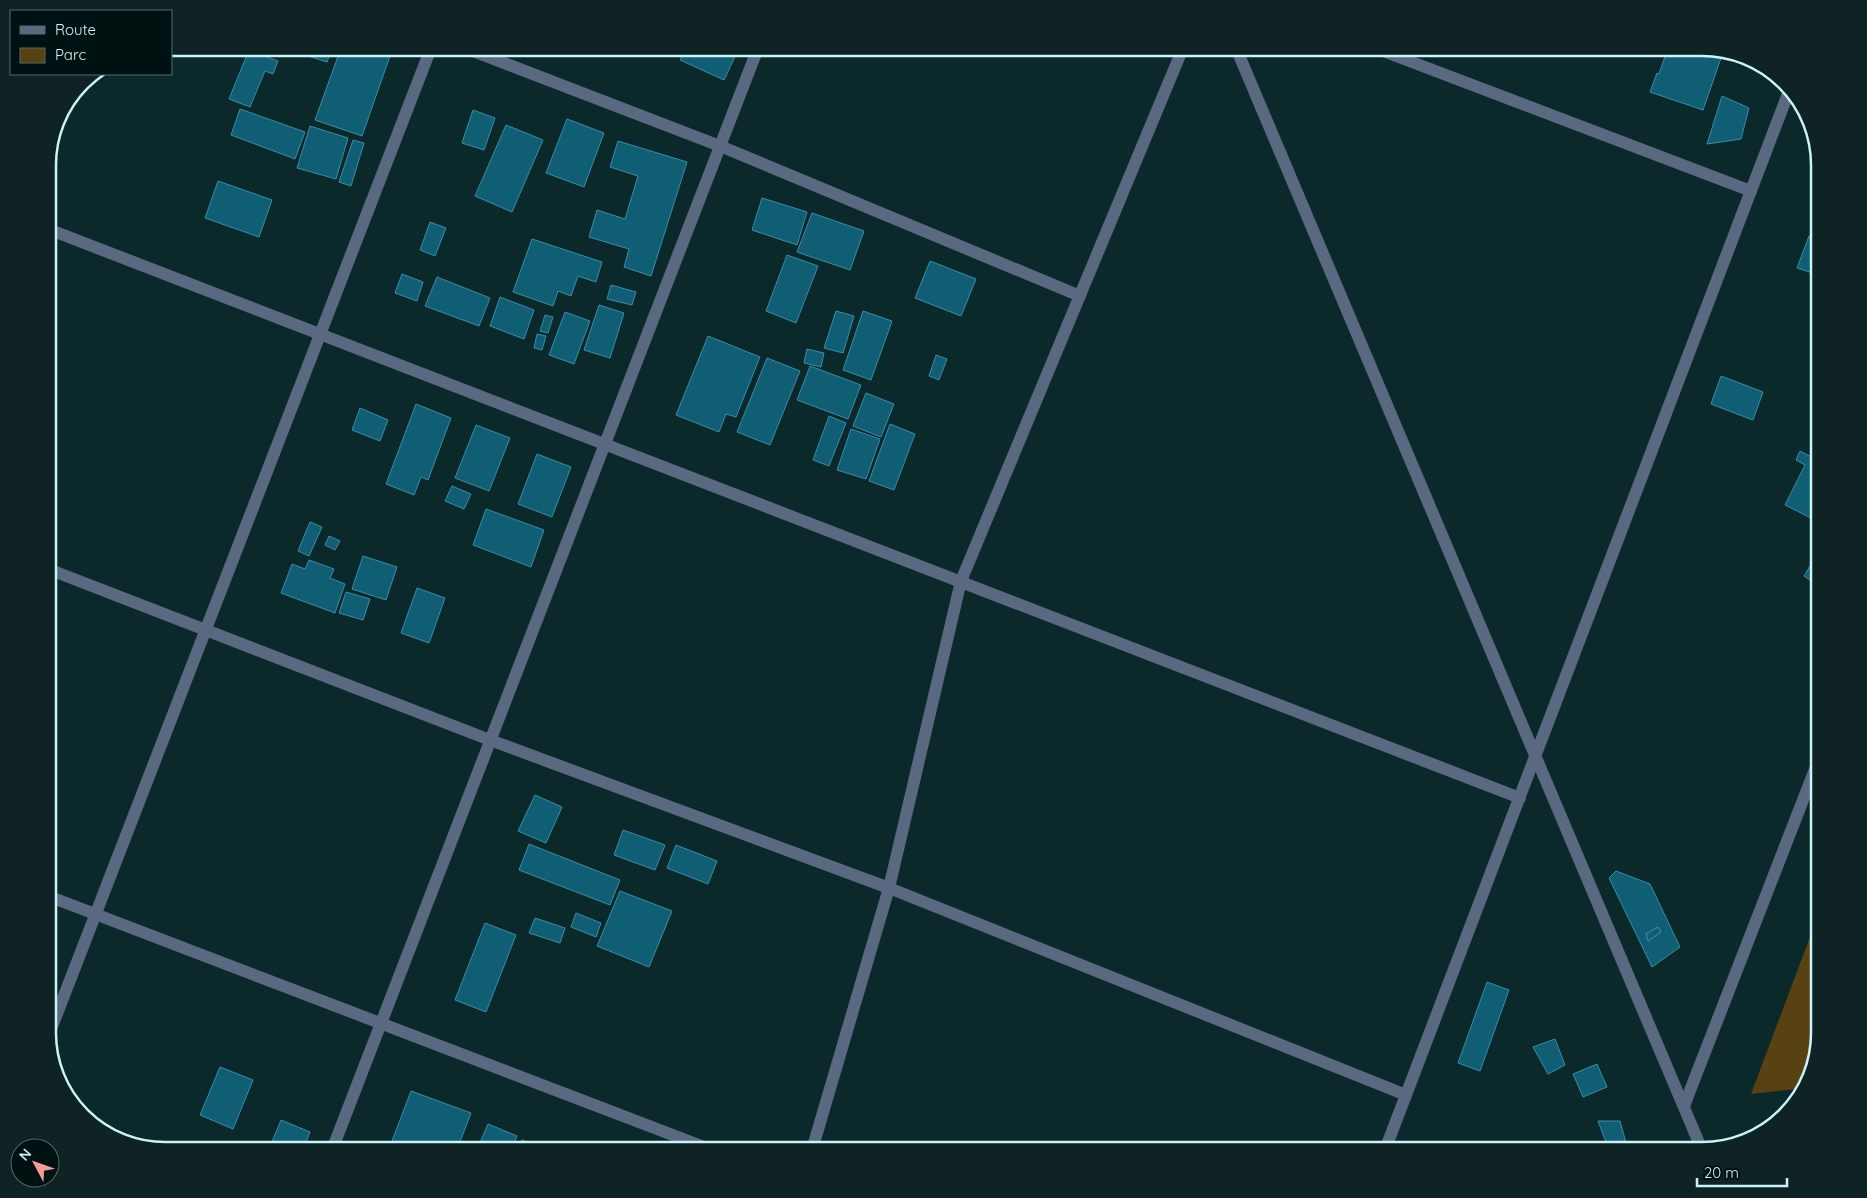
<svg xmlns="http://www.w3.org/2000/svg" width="1867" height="1198" font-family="Quicksand,sans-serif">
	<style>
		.green { fill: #594212 }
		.building { fill: #0f5e74; stroke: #398da8; fill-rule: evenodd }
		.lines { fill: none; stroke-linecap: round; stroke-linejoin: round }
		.minor { stroke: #5a6882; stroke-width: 12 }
		.rim { fill: none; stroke: #c9f4f8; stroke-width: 2.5 }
	</style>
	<rect width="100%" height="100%" fill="#0b292b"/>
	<path class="green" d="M1819 913V1033L1803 1088 1751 1094Z"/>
	<g class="building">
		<path d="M283 48H332L327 62Z"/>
		<path d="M341 48H367L390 56 362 136 315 120Z"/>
		<path d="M638 48H664L660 56Z"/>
		<path d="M685 48H726L737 52 724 80 680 60Z"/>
		<path d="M1668 48H1690L1721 58 1703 110 1650 92 1657 73 1659 74Z"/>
		<path d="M249 50 278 61 273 74 265 71 250 107 229 99Z"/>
		<path d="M1722 96 1749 108 1741 139 1707 144Z"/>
		<path d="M240 109 305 132 295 159 231 135Z"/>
		<path d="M473 110 495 118 484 150 462 143Z"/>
		<path d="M567 119 604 133 584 187 546 173Z"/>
		<path d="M506 125 543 140 512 212 475 196Z"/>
		<path d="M310 126 348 138 336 179 297 168Z"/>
		<path d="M353 140 364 143 351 186 339 182Z"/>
		<path d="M618 141 687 162 651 276 624 267 629 249 589 237 597 210 625 219 638 176 610 167Z"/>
		<path d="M218 181 272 200 259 237 205 218Z"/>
		<path d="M762 198 807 212 797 245 752 230Z"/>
		<path d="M812 213 864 231 850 270 797 252Z"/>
		<path d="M430 222 446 228 435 256 420 250Z"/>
		<path d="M1809 236 1819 239V275L1797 268Z"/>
		<path d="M532 239 602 262 596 282 578 276 571 296 558 291 553 306 513 292Z"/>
		<path d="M787 255 818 266 796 323 766 311Z"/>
		<path d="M930 261 976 279 961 316 915 298Z"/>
		<path d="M402 274 423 282 417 301 395 293Z"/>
		<path d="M437 277 490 298 479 326 425 306Z"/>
		<path d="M611 285 636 292 632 305 607 299Z"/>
		<path d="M500 297 534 310 524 339 490 326Z"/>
		<path d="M599 305 624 313 610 358 584 350Z"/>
		<path d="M836 311 854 316 843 353 824 348Z"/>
		<path d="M863 311 892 321 871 380 843 370Z"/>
		<path d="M565 312 590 321 574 364 549 355Z"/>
		<path d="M545 315 553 317 548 333 540 331Z"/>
		<path d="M537 334 546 336 542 350 534 348Z"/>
		<path d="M708 336 760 357 736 417 726 414 719 432 676 415Z"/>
		<path d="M807 349 824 353 821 367 804 363Z"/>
		<path d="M936 355 947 359 939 380 929 376Z"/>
		<path d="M767 358 800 371 770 445 737 432Z"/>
		<path d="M810 366 861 385 848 419 797 400Z"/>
		<path d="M1721 376 1763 392 1753 420 1711 404Z"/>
		<path d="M866 393 894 404 881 437 853 426Z"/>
		<path d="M416 404 451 418 428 480 421 477 414 495 386 484Z"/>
		<path d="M360 408 388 420 380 441 352 430Z"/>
		<path d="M829 416 846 423 829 466 813 460Z"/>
		<path d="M890 424 915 434 894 490 869 481Z"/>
		<path d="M476 425 510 438 489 491 455 478Z"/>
		<path d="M851 429 880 439 866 479 837 470Z"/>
		<path d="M1800 451 1819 461V515L1817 521 1785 505 1805 465 1796 460Z"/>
		<path d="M537 454 571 467 552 517 518 504Z"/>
		<path d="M452 486 471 494 464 509 445 501Z"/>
		<path d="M486 509 544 530 531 567 473 545Z"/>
		<path d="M310 522 322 527 309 556 298 551Z"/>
		<path d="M329 536 340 541 335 550 325 545Z"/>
		<path d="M1819 551V586L1804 576Z"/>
		<path d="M363 556 397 567 386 600 352 589Z"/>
		<path d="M309 560 334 569 330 578 345 584 335 613 281 593 292 564 305 569Z"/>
		<path d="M417 588 445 598 429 643 401 633Z"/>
		<path d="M346 592 370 599 363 620 339 613Z"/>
		<path d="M535 795 562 807 546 843 518 831Z"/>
		<path d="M623 830 665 845 655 870 614 855Z"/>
		<path d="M529 844 620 880 610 905 519 870Z"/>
		<path d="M676 845 717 861 708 884 667 868Z"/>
		<path d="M1616 871 1650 884 1680 947 1652 967 1609 878ZM1658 927 1661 932 1648 941 1646 934Z"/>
		<path d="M620 891 672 911 649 967 597 946Z"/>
		<path d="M576 913 601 923 596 937 571 927Z"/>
		<path d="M535 918 565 928 560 943 529 933Z"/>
		<path d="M485 923 516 935 486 1012 455 1000Z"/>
		<path d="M1658 927 1661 932 1648 941 1646 934Z"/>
		<path d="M1487 982 1509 990 1480 1071 1458 1063Z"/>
		<path d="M1555 1039 1565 1065 1548 1074 1533 1047Z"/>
		<path d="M1597 1064 1607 1087 1583 1097 1573 1074Z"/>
		<path d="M220 1067 253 1080 233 1129 200 1115Z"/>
		<path d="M411 1091 471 1113 457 1150H419L392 1141Z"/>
		<path d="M281 1120 310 1132 303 1150 269 1149Z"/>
		<path d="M1598 1121H1620L1628 1150H1609Z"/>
		<path d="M488 1124 517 1136 511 1150H477Z"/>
		<path d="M522 1140 547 1150H517Z"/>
		<path d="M1437 1144 1450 1150H1434Z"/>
	</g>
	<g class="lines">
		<g class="minor">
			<path d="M465 48 720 146 1080 296"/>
			<path d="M1236 48 1702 1150"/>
			<path d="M1375 48 1751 191"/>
			<path d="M48 229 1520 798"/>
			<path d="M48 569 490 740 889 888 1406 1095"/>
			<path d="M48 896 712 1150"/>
			<path d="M48 1037 431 48"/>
			<path d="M1684 1106 1819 759"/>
			<path d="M332 1150 758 48"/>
			<path d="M812 1150 889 888 961 581 1183 48"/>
			<path d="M1385 1150 1789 91"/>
		</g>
	</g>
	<path d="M0 0H1867V1198H0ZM165 56H1702A109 109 0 0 1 1811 165V1033A109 109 0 0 1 1702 1142H165A109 109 0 0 1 56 1033V165A109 109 0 0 1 165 56Z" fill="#102324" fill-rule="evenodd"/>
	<path class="rim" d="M165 56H1702A109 109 0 0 1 1811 165V1033A109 109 0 0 1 1702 1142H165A109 109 0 0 1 56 1033V165A109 109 0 0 1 165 56Z"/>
	<rect x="10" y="10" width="162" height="65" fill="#001112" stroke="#506c6e"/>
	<rect x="20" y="26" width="25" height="8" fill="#5a6882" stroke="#506c6e"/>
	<text x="55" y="35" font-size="15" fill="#c9f4f8">Route</text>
	<rect x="20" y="48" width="25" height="15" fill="#594212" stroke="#506c6e"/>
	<text x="55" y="60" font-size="15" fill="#c9f4f8">Parc</text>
	<g transform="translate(35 1163) rotate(311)"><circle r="24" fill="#001112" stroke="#506c6e"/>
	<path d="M0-4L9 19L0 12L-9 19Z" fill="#f59b98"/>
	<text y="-8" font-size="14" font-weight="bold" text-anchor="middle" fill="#c9f4f8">N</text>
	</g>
	<path d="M1697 1178v8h90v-8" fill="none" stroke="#c9f4f8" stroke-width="2.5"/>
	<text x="1704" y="1178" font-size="15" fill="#c9f4f8" stroke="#001112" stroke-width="4" paint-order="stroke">20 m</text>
</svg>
